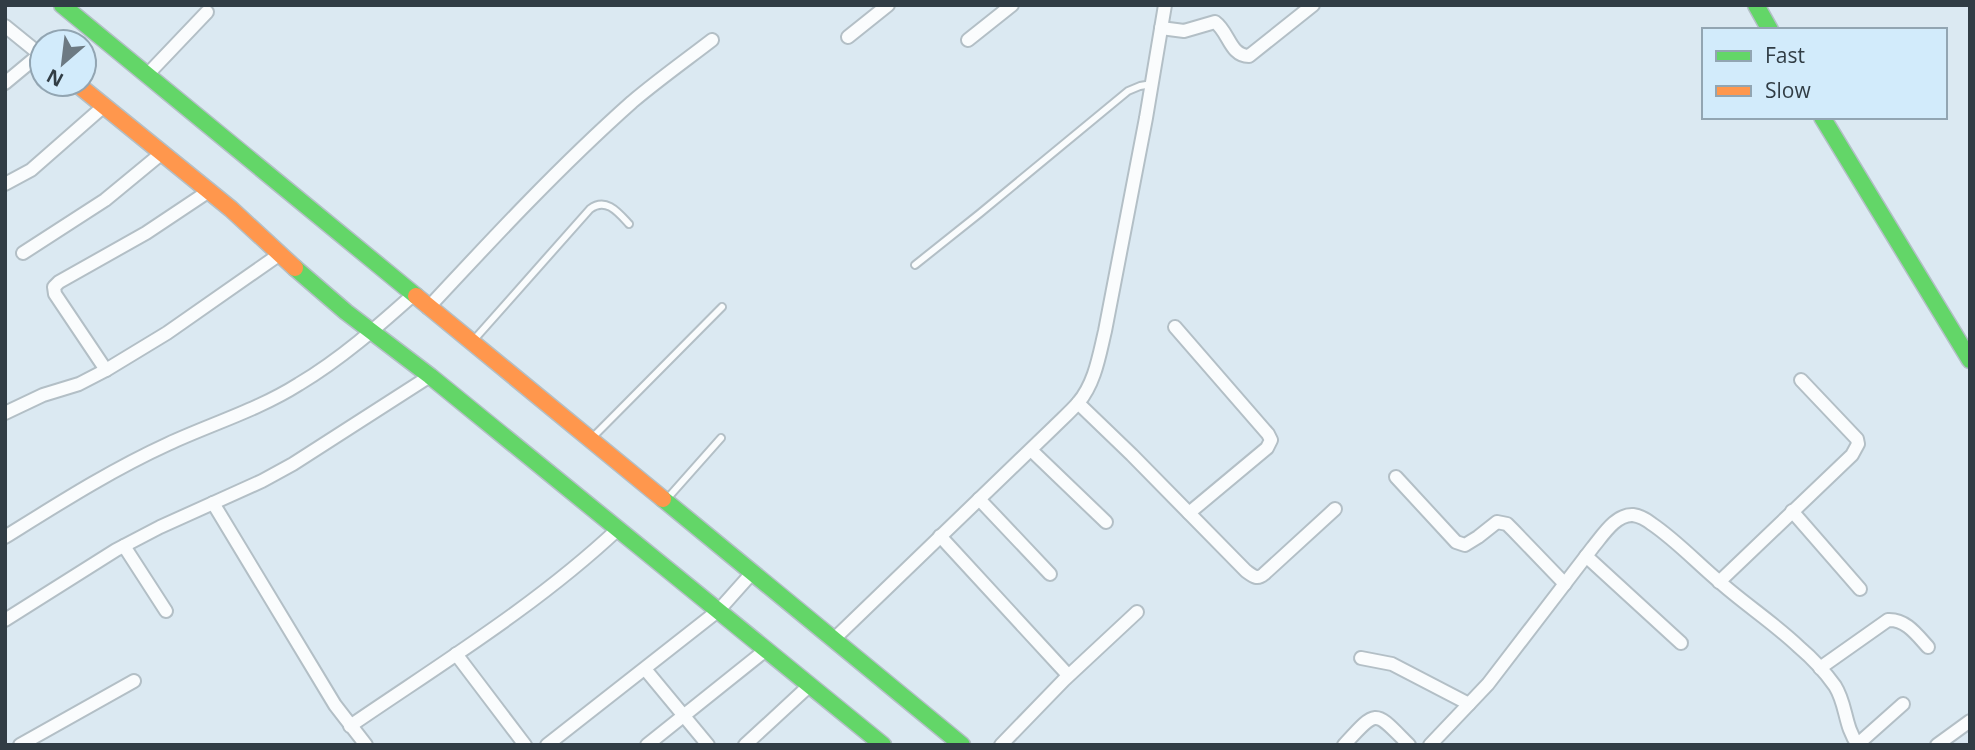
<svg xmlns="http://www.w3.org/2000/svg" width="1975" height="750" font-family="'Open Sans',sans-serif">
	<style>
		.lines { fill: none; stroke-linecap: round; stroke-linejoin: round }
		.lane-casing { stroke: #b3bfc6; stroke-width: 10 }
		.street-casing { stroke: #b3bfc6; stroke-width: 16 }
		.fast-casing { stroke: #b3bfc6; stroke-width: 19 }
		.slow-casing { stroke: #b3bfc6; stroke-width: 19 }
		.lane { stroke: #fafcfd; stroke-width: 6 }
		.street { stroke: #fafcfd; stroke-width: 12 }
		.fast { stroke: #63d668; stroke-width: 16 }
		.slow { stroke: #ff974d; stroke-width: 16 }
	</style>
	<rect width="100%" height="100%" fill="#dbe9f2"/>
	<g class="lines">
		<g class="lane-casing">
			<g id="lane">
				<path d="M915 265 979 214 1128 91 1140 86 1152 84"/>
				<path d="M472 342 590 209C606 197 618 212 629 224"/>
				<path d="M590 440 722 307"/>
				<path d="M666 500 721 438"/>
			</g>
		</g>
		<g class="street-casing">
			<g id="street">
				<path d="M5 26 42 56"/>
				<path d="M1161 28 1184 31 1215 22C1229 32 1230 56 1249 56L1313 5"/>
				<path d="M848 37 888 5"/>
				<path d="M968 40 1012 5"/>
				<path d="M147 75 207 12"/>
				<path d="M5 83 40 54"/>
				<path d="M5 184 31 170 104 106"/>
				<path d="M23 253 105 200 162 153"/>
				<path d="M428 308C494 237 560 166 632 102 658 80 686 60 712 40"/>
				<path d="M1175 327 1268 434 1271 440 1267 448 1189 513"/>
				<path d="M106 370 55 294 54 287 59 282 146 233 209 191"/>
				<path d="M1078 403 1132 455 1246 571C1253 576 1257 580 1264 574L1335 509"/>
				<path d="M5 413 43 395 79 384 106 370 167 333 280 254"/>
				<path d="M1031 450 1106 522"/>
				<path d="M1396 477 1456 542 1465 545 1478 537 1497 522 1507 524 1513 530 1565 584"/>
				<path d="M979 499 1050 574"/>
				<path d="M213 503 335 705 366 745"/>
				<path d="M1792 511 1860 589"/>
				<path d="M940 536 1068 675"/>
				<path d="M5 537C58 504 111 470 168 444 211 424 258 410 299 384 341 359 377 327 413 295"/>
				<path d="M124 546 166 611"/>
				<path d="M1586 556 1681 643"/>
				<path d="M1719 582 1852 455 1858 444 1857 439 1801 380"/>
				<path d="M5 620 116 550 160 527 262 481 293 464 430 376"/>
				<path d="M833 640 1054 427C1062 419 1070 412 1078 403 1095 383 1099 356 1105 331L1146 118 1165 5"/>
				<path d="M456 654 525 745"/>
				<path d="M1361 658 1392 664 1469 704"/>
				<path d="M1820 668 1888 620C1906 619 1917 635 1928 647"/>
				<path d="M645 669 708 745"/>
				<path d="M350 726C442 663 537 605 618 529"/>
				<path d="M1858 744 1903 704"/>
				<path d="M20 745 134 681"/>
				<path d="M547 745 719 610 752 573"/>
				<path d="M647 745 767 649"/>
				<path d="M745 745 810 685"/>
				<path d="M1001 745 1064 680 1137 612"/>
				<path d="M1344 745C1378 708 1374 710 1409 745"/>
				<path d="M1430 745 1488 684 1593 547C1603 535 1616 514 1633 515 1640 516 1647 520 1652 524 1677 541 1698 564 1721 583 1746 605 1775 624 1799 647 1812 658 1825 672 1835 686 1847 705 1844 726 1858 745"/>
				<path d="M1937 745 1970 721"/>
			</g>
		</g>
		<g class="fast-casing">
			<g id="fast">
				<path d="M62 5 416 296"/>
				<path d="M1756 5 1770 30"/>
				<path d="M1822 117 1970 360"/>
				<path d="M295 268 346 312 430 376 883 745"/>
				<path d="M663 499 962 745"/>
			</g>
		</g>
		<g class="slow-casing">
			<g id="slow">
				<path d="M77 84 231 209 295 268"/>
				<path d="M416 296 663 499"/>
			</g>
		</g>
		<use href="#lane" class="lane"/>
		<use href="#street" class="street"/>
		<use href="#fast" class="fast"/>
		<use href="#slow" class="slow"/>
	</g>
	<rect width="1975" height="750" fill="none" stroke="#313d45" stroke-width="14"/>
	<rect x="1702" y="28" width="245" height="91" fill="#d2ebfb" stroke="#92a5b2" stroke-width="2"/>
	<rect x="1716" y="51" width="35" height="10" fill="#63d668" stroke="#92a5b2" stroke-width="2"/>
	<text x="1765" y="63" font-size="21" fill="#313d45">Fast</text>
	<rect x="1716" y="86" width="35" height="10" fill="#ff974d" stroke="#92a5b2" stroke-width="2"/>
	<text x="1765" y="98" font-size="21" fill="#313d45">Slow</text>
	<g transform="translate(63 63) rotate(208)"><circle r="33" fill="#d2ebfb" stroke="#92a5b2" stroke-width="2"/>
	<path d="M0-5L12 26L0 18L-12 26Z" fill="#6c7982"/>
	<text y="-10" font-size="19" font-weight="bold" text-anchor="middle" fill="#313d45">N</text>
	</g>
</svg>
